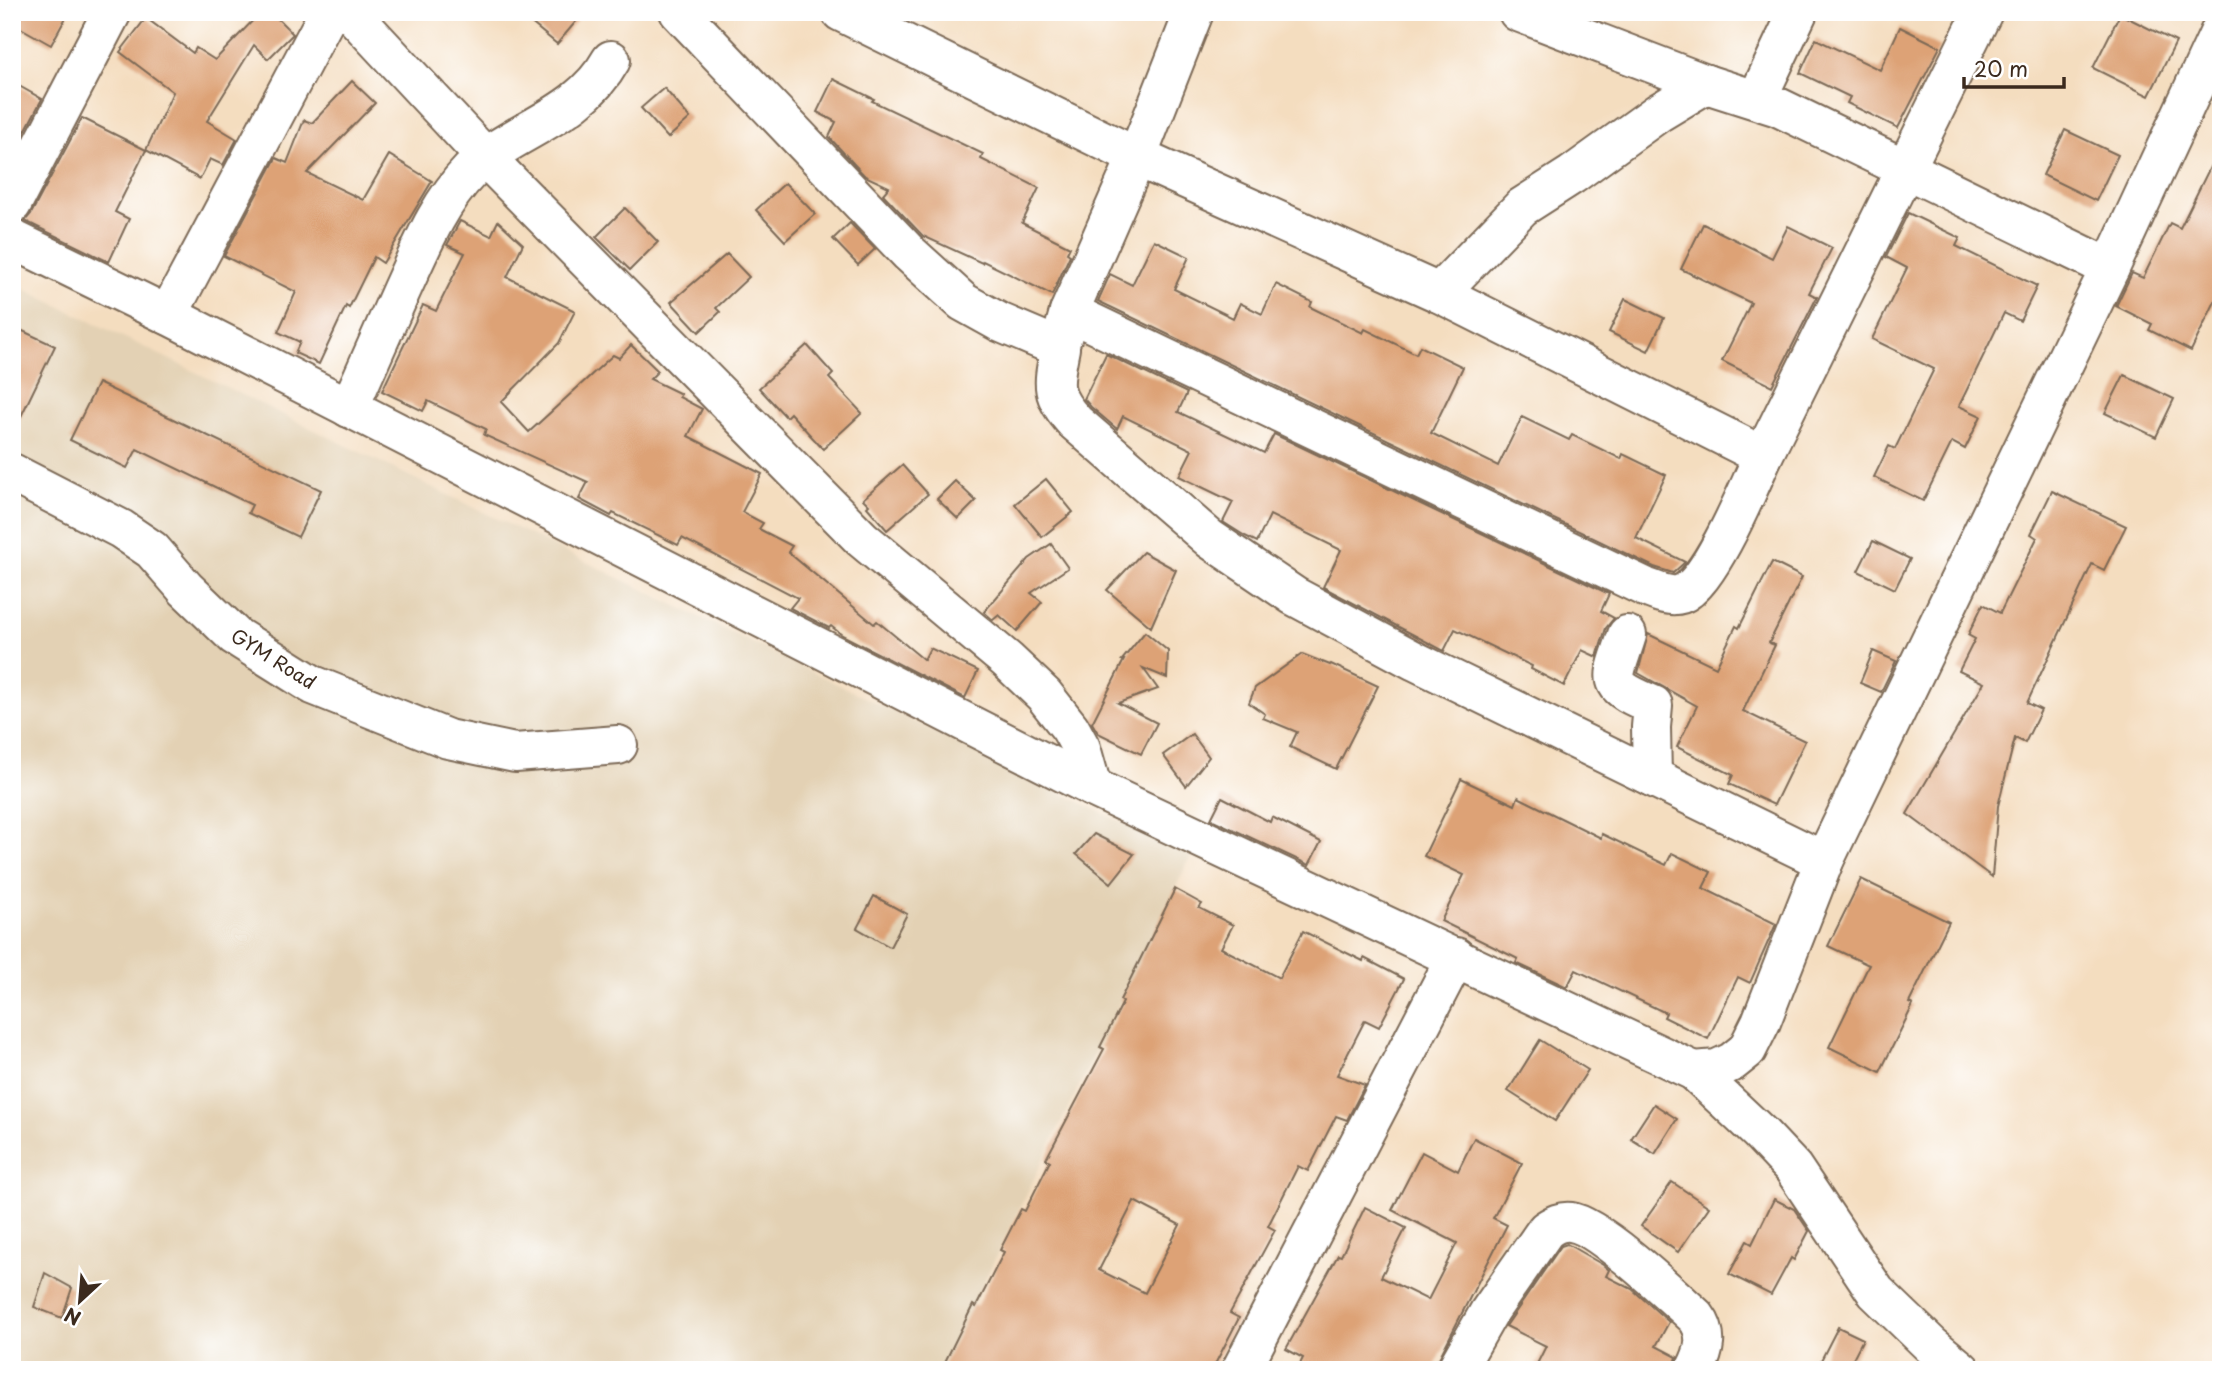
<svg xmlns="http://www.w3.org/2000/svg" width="2233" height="1382" font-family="'Playpen Sans',sans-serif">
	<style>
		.built { fill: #e3d1b4 }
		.building { fill: #dda276; fill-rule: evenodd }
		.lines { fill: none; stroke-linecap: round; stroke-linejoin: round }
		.minor-casing { stroke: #7c6956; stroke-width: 42 }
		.minor { stroke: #fff; stroke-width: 38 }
		.labels { text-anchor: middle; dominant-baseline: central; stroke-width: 5; stroke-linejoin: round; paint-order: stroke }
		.street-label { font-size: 19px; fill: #3b2a1e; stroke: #fff }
	</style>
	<rect width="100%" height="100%" fill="#fff"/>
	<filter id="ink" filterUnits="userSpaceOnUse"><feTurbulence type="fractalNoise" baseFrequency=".0143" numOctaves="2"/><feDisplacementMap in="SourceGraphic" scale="14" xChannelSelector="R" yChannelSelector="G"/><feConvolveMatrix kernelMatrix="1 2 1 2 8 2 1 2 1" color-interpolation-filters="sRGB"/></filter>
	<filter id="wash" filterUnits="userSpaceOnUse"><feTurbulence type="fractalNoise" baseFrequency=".00686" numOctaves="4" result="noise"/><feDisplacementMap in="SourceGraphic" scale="28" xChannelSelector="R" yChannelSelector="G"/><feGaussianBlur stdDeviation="1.57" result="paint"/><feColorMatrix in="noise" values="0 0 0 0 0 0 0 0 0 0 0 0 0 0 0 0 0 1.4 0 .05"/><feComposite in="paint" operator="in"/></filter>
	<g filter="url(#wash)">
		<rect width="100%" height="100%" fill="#f4ddbf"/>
		<path class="built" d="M12 283 1191 856 941 1370H12Z"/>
		<g id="blocks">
			<g class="building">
				<path d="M12 12H69L51 45 12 23Z"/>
				<path d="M261 12H271L293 34 268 59 254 45 207 121 237 139 223 165 210 159 200 179 146 150 173 92 120 52 146 18 193 53 196 48 215 60Z"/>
				<path d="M518 12H584L557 44Z"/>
				<path d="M2120 14 2176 42 2149 96 2093 68Z"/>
				<path d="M1900 27 1940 47 1898 128 1847 103 1850 97 1800 73 1816 39 1880 70Z"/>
				<path d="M833 79 874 99 872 101 983 154 981 159 1039 188 1022 223 1070 247 1067 253 1070 255 1052 295 983 261 982 263 923 236 883 194 889 187 865 176 829 137 836 122 817 112Z"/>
				<path d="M352 81 375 103 307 173 363 200 389 155 432 181 383 263 374 257 349 308 346 306 319 364 295 353 300 342 278 332 296 292 224 256 276 158 287 163 304 120 312 123Z"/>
				<path d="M12 82 42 99 13 154H12Z"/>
				<path d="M664 88 690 118 668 138 641 108Z"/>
				<path d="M82 118 146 150 115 212 129 219 109 262 25 221 31 214Z"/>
				<path d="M2065 130 2118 155 2096 201 2043 175Z"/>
				<path d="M2221 145V289L2191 351 2149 330 2152 324 2116 306 2132 273 2143 278 2170 223 2180 228Z"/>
				<path d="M785 183 815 214 785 241 756 210Z"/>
				<path d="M625 208 658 242 630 270 596 237Z"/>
				<path d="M1908 213 1960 238 1956 246 2037 286 2020 321 2004 313 1959 406 1981 416 1965 449 1952 442 1923 501 1874 477 1889 446 1895 449 1934 369 1872 339 1907 268 1886 257Z"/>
				<path d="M460 221 491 236 498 221 523 244 507 277 575 311 559 343 501 402 529 432 613 355 619 358 631 345 658 371 650 379 681 394 679 397 702 409 688 436 762 474 742 512 763 523 759 529 792 546 788 552 874 624 877 621 924 660 930 648 978 671 965 698 842 635 831 626 829 628 790 608 798 598 682 538 678 545 613 513 611 516 579 499 588 482 484 435 486 429 428 401 423 411 382 391 423 305 436 311 465 253 447 245Z"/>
				<path d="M850 223 875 249 858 265 833 239Z"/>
				<path d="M1703 224 1772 258 1788 226 1832 248 1809 293 1817 297 1772 386 1722 361 1751 303 1681 269Z"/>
				<path d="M1154 240 1189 257 1174 289 1233 318 1240 303 1262 314 1276 284 1312 302 1310 307 1363 333 1365 329 1416 354 1420 346 1463 367 1431 433 1498 466 1522 417 1569 440 1572 435 1621 459 1623 454 1666 475 1636 538 1685 562 1673 573 1654 567 1098 301 1110 274 1132 285Z"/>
				<path d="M727 254 749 277 716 308 720 312 699 332 671 302Z"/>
				<path d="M1625 299 1664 318 1648 351 1609 332Z"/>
				<path d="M12 326 55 346 12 435Z"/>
				<path d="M807 345 833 374 829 378 862 413 823 449 790 413 786 417 759 388Z"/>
				<path d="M1106 354 1187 393 1178 412 1264 453 1274 434 1609 594 1601 611 1614 618 1606 628 1597 657 1582 650 1564 686 1531 669 1532 666 1455 629 1444 651 1323 587 1341 550 1270 515 1257 542 1245 536 1223 522 1233 502 1179 476 1192 450 1123 416 1117 429 1091 407 1084 399Z"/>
				<path d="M2124 375 2174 399 2156 437 2105 413Z"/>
				<path d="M98 383 321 490 298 537 248 513 252 505 137 449 127 468 70 440Z"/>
				<path d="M902 465 928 494 887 530 867 507 869 505 863 499Z"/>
				<path d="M1046 479 1073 512 1042 537 1015 504Z"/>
				<path d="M955 481 976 501 958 519 937 499Z"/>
				<path d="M2052 491 2126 526 2104 570 2092 564 2027 703 2041 710 2025 743 2015 738 1998 806 1992 877 1907 814 1984 683 1959 671 1975 639 1968 635 1983 604 2000 613 2037 538 2031 534Z"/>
				<path d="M1873 541 1910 559 1895 589 1858 571Z"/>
				<path d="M1051 544 1068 568 1031 593 1042 602 1017 631 999 615 993 620 984 612 1029 559Z"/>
				<path d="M1143 552 1176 570 1151 627 1107 590Z"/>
				<path d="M1772 562 1802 577 1769 643 1775 645 1743 711 1805 741 1774 805 1729 784 1733 775 1677 747 1697 706 1638 673 1648 634 1716 667 1736 626 1739 628Z"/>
				<path d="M1145 632 1168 651 1167 678 1143 668 1158 689 1118 703 1157 723 1141 754 1098 733 1092 723 1124 660H1122Z"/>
				<path d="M1873 651 1896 661 1881 692 1860 683Z"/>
				<path d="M1302 654 1330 665 1331 664 1378 686 1336 769 1290 747 1297 732 1263 718 1265 714 1249 703 1255 688Z"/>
				<path d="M1192 734 1209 757 1186 786 1163 755Z"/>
				<path d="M1461 779 1515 805 1518 797 1601 838 1602 834 1666 865 1672 853 1711 872 1703 888 1776 924 1750 983 1738 977 1708 1039 1664 1017 1666 1013 1576 970 1567 987 1516 963 1518 959 1441 921 1464 875 1424 856Z"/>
				<path d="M1222 797 1270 822 1272 817 1321 842 1309 865 1211 819Z"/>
				<path d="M1094 834 1134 854 1111 883 1076 854Z"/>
				<path d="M1861 879 1949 922 1909 1003 1913 1005 1880 1072 1829 1047 1869 965 1828 946Z"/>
				<path d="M1175 889 1202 904 1199 908 1233 925 1221 948 1279 978 1303 931 1363 961 1364 958 1404 979 1379 1027 1365 1020 1337 1075 1365 1085 1347 1120 1336 1116 1308 1171 1298 1166 1268 1226 1275 1230 1230 1313 1239 1318 1212 1370H941L973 1305 976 1307 1004 1252 1000 1250 1021 1209 1025 1211 1050 1161 1046 1159 1104 1049 1100 1047 1123 1002 1120 1000ZM1134 1201 1180 1225 1145 1293 1099 1270Z"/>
				<path d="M874 896 907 914 890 947 857 928Z"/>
				<path d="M1540 1040 1588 1070 1555 1121 1508 1091Z"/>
				<path d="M1654 1104 1677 1119 1655 1154 1631 1139Z"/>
				<path d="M1474 1138 1522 1163 1493 1218 1507 1225 1433 1370H1297L1303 1358 1286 1349 1338 1255 1341 1256 1365 1207 1406 1228 1381 1277 1428 1300 1457 1243 1392 1210 1422 1152 1458 1171Z"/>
				<path d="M1672 1182 1709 1207 1678 1252 1641 1226Z"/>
				<path d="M1774 1199 1794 1209 1809 1231 1794 1260 1791 1258 1771 1295 1729 1274 1747 1241 1752 1244Z"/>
				<path d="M1567 1244 1603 1265 1609 1270 1606 1276 1632 1289 1669 1322 1656 1346 1677 1357 1673 1370H1534L1546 1346 1506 1326 1561 1246Z"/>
				<path d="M45 1273 72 1288 62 1318 34 1307Z"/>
				<path d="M1838 1327 1863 1339 1847 1370H1816Z"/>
			</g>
		</g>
	</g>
	<g filter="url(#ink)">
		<use href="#blocks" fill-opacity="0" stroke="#7c6956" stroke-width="2"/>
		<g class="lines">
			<g class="minor-casing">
				<g id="minor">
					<path d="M350 12 486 158 862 539 1007 660 1044 695 1070 728 1081 748 1092 787"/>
					<path d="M679 12 909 253 963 302 999 322 1060 348C1053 384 1049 394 1075 422L1210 539 1294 596 1415 661 1824 861"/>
					<path d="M841 12 1137 157 1439 293 1763 456"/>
					<path d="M1518 12 1706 84 1778 107 2110 268"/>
					<path d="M1757 99 1798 12"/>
					<path d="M12 204 112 12"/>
					<path d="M12 239 168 315 1092 787 1694 1071 1760 1133 1793 1168 1876 1292 1932 1346 1961 1370"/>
					<path d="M1439 293 1522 207 1572 175 1658 113 1706 84"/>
					<path d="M1069 312 1645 587C1656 591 1669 598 1681 594 1709 585 1750 485 1763 456L1983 12"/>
					<path d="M168 315 329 12"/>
					<path d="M1062 338 1069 312 1137 157 1194 12"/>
					<path d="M349 408C366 369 384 330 401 291 420 250 438 204 470 171 512 129 579 118 611 60"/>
					<path d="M12 473 121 529 152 550 186 589 235 636 313 685 448 739 515 753 618 745"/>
					<path d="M1627 635C1613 681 1602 684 1653 705L1651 727 1652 777"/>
					<path d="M1694 1071 1717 1069 1732 1062 1747 1050 1761 1022 1824 861 2110 268 2221 29"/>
					<path d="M1241 1370 1456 957"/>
					<path d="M1456 1370 1489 1312 1546 1230C1555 1224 1561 1221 1571 1222 1597 1225 1673 1296 1696 1317 1709 1334 1705 1351 1695 1370"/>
				</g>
			</g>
			<use href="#minor" class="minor"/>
		</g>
	</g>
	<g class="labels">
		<g class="street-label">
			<text transform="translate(274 658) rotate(32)">GYM Road</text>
		</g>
	</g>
	<rect width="2233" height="1382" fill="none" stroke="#fff" stroke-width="42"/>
	<g transform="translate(80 1301) rotate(206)" stroke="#ffffff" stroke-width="5" paint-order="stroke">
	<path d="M0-5L12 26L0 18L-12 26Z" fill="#3b2a1e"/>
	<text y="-10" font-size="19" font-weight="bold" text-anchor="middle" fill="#3b2a1e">N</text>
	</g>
	<path d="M1964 77v10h100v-10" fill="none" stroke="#3b2a1e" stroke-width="3.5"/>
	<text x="1974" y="77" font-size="21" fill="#3b2a1e" stroke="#ffffff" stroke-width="5" paint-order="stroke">20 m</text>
</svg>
